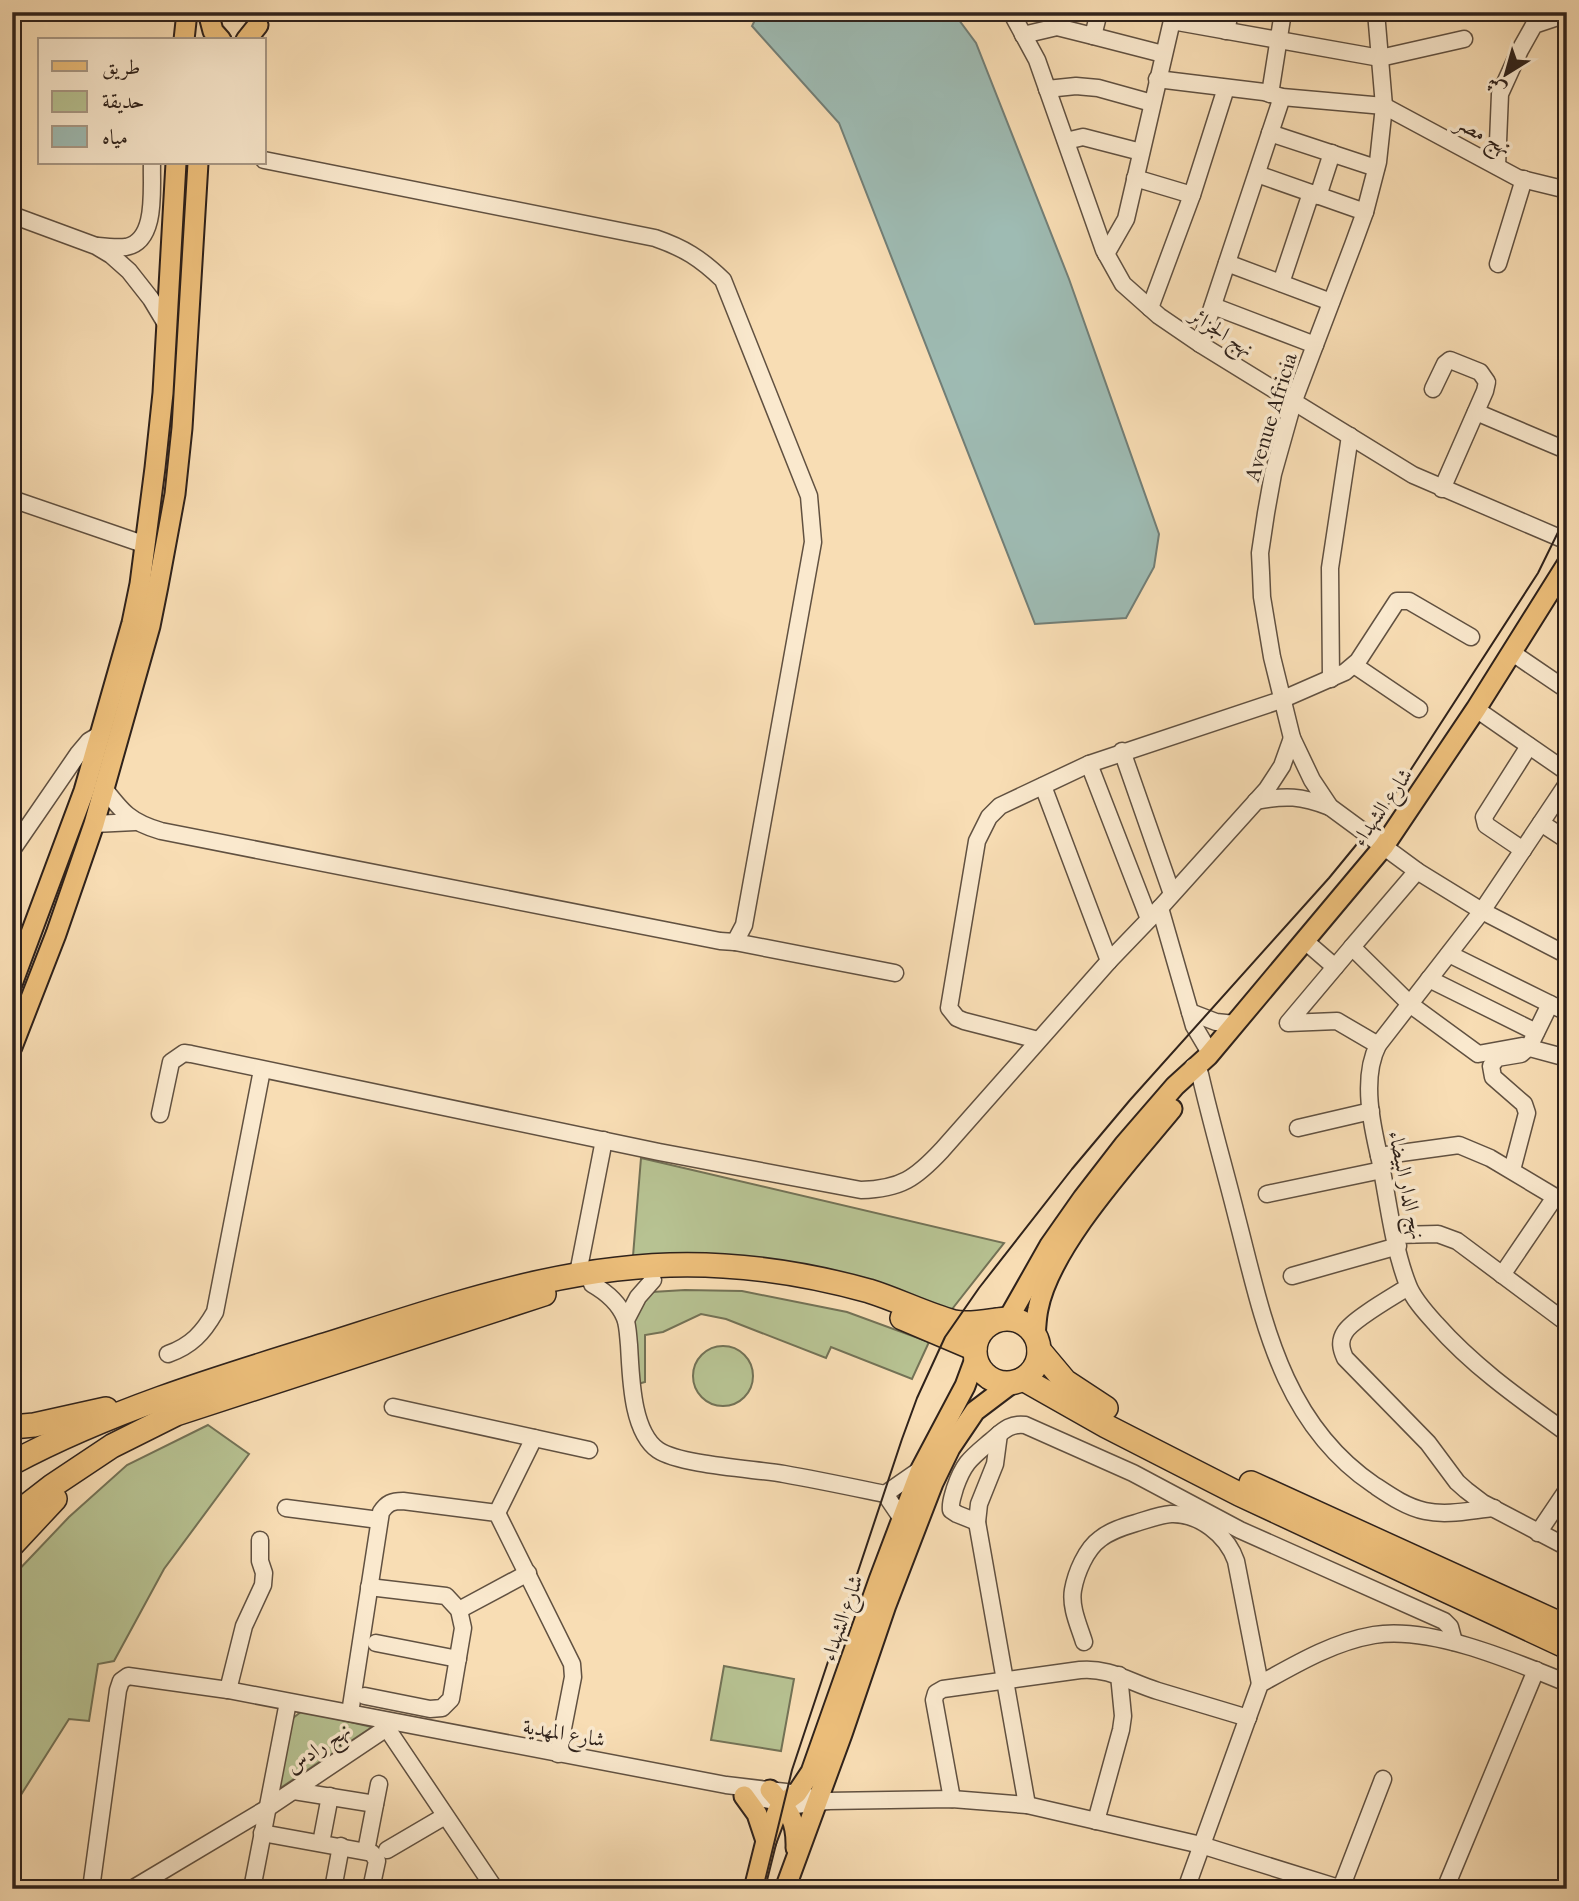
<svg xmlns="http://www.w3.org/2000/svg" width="1579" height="1901" font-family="'IM FELL French Canon',Amiri,serif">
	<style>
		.green { fill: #b7c292; stroke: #737256; stroke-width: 2 }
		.water { fill: #9ebbb3; stroke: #727e76; stroke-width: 2 }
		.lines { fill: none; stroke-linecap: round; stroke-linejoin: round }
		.minor-casing { stroke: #615141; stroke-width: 19 }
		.major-casing { stroke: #2f221b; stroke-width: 23 }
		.highway-casing { stroke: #2f221b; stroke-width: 26 }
		.minor { stroke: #fae9ce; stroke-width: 16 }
		.major { stroke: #ecbe7a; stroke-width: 19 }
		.highway { stroke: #ecbe7a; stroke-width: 23 }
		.tram { stroke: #2f221b; stroke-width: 2 }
		.labels { text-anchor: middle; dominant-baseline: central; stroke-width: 7; stroke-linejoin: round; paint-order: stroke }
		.street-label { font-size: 21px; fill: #2f221b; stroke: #fae9ce }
	</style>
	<rect width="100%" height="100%" fill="#f8ddb4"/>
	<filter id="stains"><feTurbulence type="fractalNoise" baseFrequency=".00286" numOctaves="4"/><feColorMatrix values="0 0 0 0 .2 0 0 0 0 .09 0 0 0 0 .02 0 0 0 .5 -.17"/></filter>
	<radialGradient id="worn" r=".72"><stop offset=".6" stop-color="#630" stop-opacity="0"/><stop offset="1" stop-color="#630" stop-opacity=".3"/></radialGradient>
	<g class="green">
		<path d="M641 1158 1004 1243 949 1313 633 1256Z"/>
		<path d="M685 1290 742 1291 847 1312 929 1342 912 1379 831 1347 826 1358 726 1319 701 1314 663 1332 645 1335V1382L638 1384 633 1319 637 1307 652 1292Z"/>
		<circle cx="723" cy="1376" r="30"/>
		<path d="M208 1425 249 1454 164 1569 114 1661 98 1664 89 1721 69 1719 12 1809V1577L69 1517 127 1465Z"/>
		<path d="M724 1666 794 1679 781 1751 711 1740Z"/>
		<path d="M302 1711 372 1727 279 1789 293 1718Z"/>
	</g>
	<path class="water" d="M759 12H953L976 43 1069 279 1159 534 1154 567 1126 618 1035 624 839 123 752 26Z"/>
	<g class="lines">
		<g class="minor-casing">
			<g id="minor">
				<path d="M1011 12 1037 60 1104 250 1123 284 1159 316 1200 344 1413 475 1567 541"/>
				<path d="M1376 12 1384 106 1378 162 1365 212 1353 245 1293 403 1273 474 1266 513 1260 553 1261 573 1262 597 1272 657 1292 738 1312 780 1330 807 1417 871 1482 911 1567 955"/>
				<path d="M1172 21 1380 58 1464 39"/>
				<path d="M1226 31 1230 12"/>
				<path d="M1023 35 1057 27 1093 36 1099 12"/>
				<path d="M1093 36 1163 54"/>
				<path d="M1157 79 1264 92 1282 97 1384 106 1518 178 1567 190"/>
				<path d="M1047 89 1076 86 1098 88 1152 103"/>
				<path d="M1270 94 1283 12"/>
				<path d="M1270 133 1376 168"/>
				<path d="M1066 141 1083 137 1141 152"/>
				<path d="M1497 166 1500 94 1520 50 1534 25 1567 14"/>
				<path d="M1257 174 1365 212"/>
				<path d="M1135 178 1192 195"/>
				<path d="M1318 196 1332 153"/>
				<path d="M12 215 96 246 111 255 129 271 151 299 166 324"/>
				<path d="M98 246C107 247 117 248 126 247 158 241 151 187 152 163"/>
				<path d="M1106 254 1126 219 1174 12"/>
				<path d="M1227 263 1331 302"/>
				<path d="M1498 264 1524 179"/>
				<path d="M1281 283 1311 193"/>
				<path d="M1213 306 1315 345"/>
				<path d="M1150 308 1192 195 1226 88"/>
				<path d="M1200 344 1282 97"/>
				<path d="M1433 389 1445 364 1450 360 1480 372 1487 382 1485 391 1442 489"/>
				<path d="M1476 412 1561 448"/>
				<path d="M12 499 146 545"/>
				<path d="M1511 652 1567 690"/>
				<path d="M1354 665 1419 709"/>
				<path d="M1331 679 1330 568 1350 436"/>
				<path d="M1476 709 1567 772"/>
				<path d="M1122 751 1172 894"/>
				<path d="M1089 764 1149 919"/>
				<path d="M1567 784 1482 911 1378 1045C1361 1078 1372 1126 1380 1160 1388 1200 1393 1247 1408 1285 1413 1299 1426 1313 1436 1324 1474 1367 1520 1399 1567 1433"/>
				<path d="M1043 786 1109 961"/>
				<path d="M103 787C122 812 130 822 161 831L720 941 735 942 744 925 813 542 809 496 723 280C700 258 684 248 655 238L264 160"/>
				<path d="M1256 801C1286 795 1301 796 1330 807"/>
				<path d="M1541 823 1567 840"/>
				<path d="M94 824 135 822"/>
				<path d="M12 850 78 754 89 741 99 735"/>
				<path d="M1523 850 1486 825 1484 817 1529 746"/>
				<path d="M1417 871 1352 947 1411 1005 1478 1054 1522 1046 1567 1058"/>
				<path d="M1160 908 1194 1026 1210 1053"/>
				<path d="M1305 941 1335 967"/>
				<path d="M735 942 895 973"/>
				<path d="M1352 947 1288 1023 1337 1021 1378 1045"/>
				<path d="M1449 954 1550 1004 1529 1047 1521 1054 1497 1058 1491 1066 1493 1077 1524 1104 1527 1113 1512 1170"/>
				<path d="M1429 979 1536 1032"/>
				<path d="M1550 1004 1567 1012"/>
				<path d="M1190 1012 1216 1022 1235 1024"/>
				<path d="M1038 1040 964 1021 957 1018 949 1008 977 841 989 817 1000 806 1089 764 1281 700 1345 672 1358 661 1397 601H1409L1471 637"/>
				<path d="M1193 1067 1200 1074C1211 1122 1225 1170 1237 1218 1263 1318 1281 1422 1374 1485 1389 1495 1406 1507 1425 1511 1447 1516 1472 1510 1494 1508"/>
				<path d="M160 1114 171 1062 184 1053 191 1054 659 1152 861 1190C901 1189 916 1178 942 1150L1109 961 1160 908 1267 789 1282 766 1292 738"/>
				<path d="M1298 1128 1371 1111"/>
				<path d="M1379 1156 1459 1145 1490 1158 1567 1204"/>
				<path d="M1267 1194 1382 1170"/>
				<path d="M1395 1235 1438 1234 1457 1241 1567 1323"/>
				<path d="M578 1273 604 1140"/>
				<path d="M1502 1275 1555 1197"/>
				<path d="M1292 1276 1398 1246"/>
				<path d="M592 1284C606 1292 619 1303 625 1318 628 1326 628 1336 629 1345 631 1375 631 1431 658 1450 680 1465 755 1469 784 1474 818 1480 851 1487 885 1494L902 1519"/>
				<path d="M1408 1287C1394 1296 1353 1319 1345 1332 1339 1341 1341 1349 1345 1358L1428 1443 1457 1482 1466 1490 1483 1503 1567 1547"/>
				<path d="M626 1320 638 1297 653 1280"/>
				<path d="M168 1354C191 1346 203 1333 215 1312L262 1070"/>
				<path d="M393 1407 589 1450"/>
				<path d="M999 1434 995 1464 979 1504 977 1522 1027 1805"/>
				<path d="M885 1494 921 1469"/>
				<path d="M286 1508 379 1520"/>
				<path d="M497 1513 534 1438"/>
				<path d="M977 1522 957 1514 951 1510C950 1502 953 1496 955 1488 964 1462 971 1458 991 1441 1002 1432 1009 1423 1025 1425L1133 1473 1240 1530 1444 1621 1450 1627 1454 1642"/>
				<path d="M1538 1533 1567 1490"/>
				<path d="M459 1610 528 1573"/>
				<path d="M1084 1642C1079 1626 1070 1607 1073 1590 1076 1573 1086 1549 1100 1539 1111 1530 1126 1526 1139 1522 1149 1519 1160 1515 1171 1514 1199 1513 1227 1535 1236 1561L1260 1684"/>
				<path d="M376 1643 458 1659"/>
				<path d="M228 1690 244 1626 263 1585 264 1573 260 1561V1540"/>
				<path d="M365 1696 430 1709 442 1708 451 1699 463 1628 459 1610 446 1596 369 1587"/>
				<path d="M350 1713 381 1512C387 1503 392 1501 403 1501L497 1513 572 1664 573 1677 558 1754"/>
				<path d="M386 1727 495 1889"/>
				<path d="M294 1791 375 1804"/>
				<path d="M743 1795 796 1805 827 1801 952 1799 1027 1805 1201 1845 1342 1889"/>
				<path d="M952 1799 934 1700 936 1693 943 1689 1080 1670C1109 1667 1131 1683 1158 1691 1188 1700 1218 1709 1248 1718"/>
				<path d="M1096 1821 1121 1730 1123 1716 1119 1675"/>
				<path d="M262 1833 372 1853 377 1861 371 1889"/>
				<path d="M321 1843 330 1796"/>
				<path d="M387 1850 445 1816"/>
				<path d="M366 1851 379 1784"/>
				<path d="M1341 1888 1383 1779"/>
				<path d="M91 1889 118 1690 121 1681 128 1676 228 1690 726 1785 786 1792 827 1801"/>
				<path d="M132 1889 266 1809 394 1723"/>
				<path d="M252 1889 288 1702"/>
				<path d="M333 1889 341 1846"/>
				<path d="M1186 1889 1260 1684C1296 1664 1333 1642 1374 1635 1432 1626 1513 1661 1567 1683"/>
				<path d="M1445 1889 1536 1670"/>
			</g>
		</g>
		<g class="major-casing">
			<g id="major">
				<path d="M208 12 213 31 221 40"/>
				<path d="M184 40 187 12"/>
				<path d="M246 40 258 25"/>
				<path d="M12 984 84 791 132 623 140 584 155 468 163 393 176 163"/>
				<path d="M12 1047 56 934 94 824 150 626 158 586 175 494 182 428 198 163"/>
				<path d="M1008 1319 1050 1245 1083 1198 1124 1145 1175 1086 1208 1056 1384 846 1476 709 1567 564"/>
				<path d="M1035 1336C1036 1327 1036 1318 1038 1309 1050 1246 1131 1159 1172 1109"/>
				<path d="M770 1790C788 1810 797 1819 796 1848"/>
				<path d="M744 1796 757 1814 766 1841"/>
				<path d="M754 1889 766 1841 777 1812 782 1804 797 1793 811 1772 879 1580 921 1469 965 1386 975 1359"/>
				<path d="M785 1889 842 1734 886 1605 933 1483 950 1448 975 1411 1012 1383"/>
			</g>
		</g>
		<g class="highway-casing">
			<g id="highway">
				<path d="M902 1318 975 1349"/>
				<circle cx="1007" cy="1351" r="32"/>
				<path d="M1039 1350 1065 1381 1106 1408"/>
				<path d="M1023 1379 1106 1426 1239 1494 1567 1647"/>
				<path d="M12 1427 34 1425 106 1409"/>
				<path d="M12 1463C111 1410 221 1377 328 1344 457 1303 587 1256 724 1266 774 1269 822 1278 869 1291 898 1300 925 1314 954 1322 967 1325 983 1322 996 1320"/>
				<path d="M1251 1483 1567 1627"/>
				<path d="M12 1517 52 1486 112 1446 176 1414 544 1294"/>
				<path d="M12 1545 55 1499"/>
			</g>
		</g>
		<use href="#minor" class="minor"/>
		<use href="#major" class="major"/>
		<use href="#highway" class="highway"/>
		<path class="tram" d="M763 1889 792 1770 902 1439 917 1398 945 1337 979 1288 1072 1169 1130 1100 1329 878 1384 811 1538 573 1567 514"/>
	</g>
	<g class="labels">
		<g class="street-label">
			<text transform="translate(1484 135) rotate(29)">نهج مصر</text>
			<text transform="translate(1222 332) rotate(33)">نهج الجزائر</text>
			<text transform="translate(1271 417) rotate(-73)">Avenue Africia</text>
			<text transform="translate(1382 807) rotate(-55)">شارع الشهداء</text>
			<text transform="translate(1407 1185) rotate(78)">نهج الدار البيضاء</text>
			<text transform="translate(842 1618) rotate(-71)">شارع الشهداء</text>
			<text transform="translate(564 1733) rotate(10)">شارع المهدية</text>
			<text transform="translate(318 1748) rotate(-34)">نهج رادس</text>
		</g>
	</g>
	<rect width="1579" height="1901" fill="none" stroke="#f8ddb4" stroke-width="42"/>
	<rect x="14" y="14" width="1551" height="1873" fill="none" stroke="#2f221b" stroke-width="3.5"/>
	<rect x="21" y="21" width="1537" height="1859" fill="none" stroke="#2f221b" stroke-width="2"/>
	<rect x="38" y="38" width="228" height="126" fill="#fae9ce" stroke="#a99986" stroke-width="2"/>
	<rect x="52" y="61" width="35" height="10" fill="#ecbe7a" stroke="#a99986" stroke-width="2"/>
	<text x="102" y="74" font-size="21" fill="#2f221b">طريق</text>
	<rect x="52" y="91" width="35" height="21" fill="#b7c292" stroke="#a99986" stroke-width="2"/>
	<text x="102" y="108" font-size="21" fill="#2f221b">حديقة</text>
	<rect x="52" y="126" width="35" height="21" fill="#9ebbb3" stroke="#a99986" stroke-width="2"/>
	<text x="102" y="144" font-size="21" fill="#2f221b">مياه</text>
	<g transform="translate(1506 74) rotate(217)" stroke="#fae9ce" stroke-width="5" paint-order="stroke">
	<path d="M0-5L12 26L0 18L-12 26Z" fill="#2f221b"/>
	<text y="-10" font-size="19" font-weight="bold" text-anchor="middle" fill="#2f221b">ش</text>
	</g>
	<rect width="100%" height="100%" filter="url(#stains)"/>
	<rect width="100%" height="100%" fill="url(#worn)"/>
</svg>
